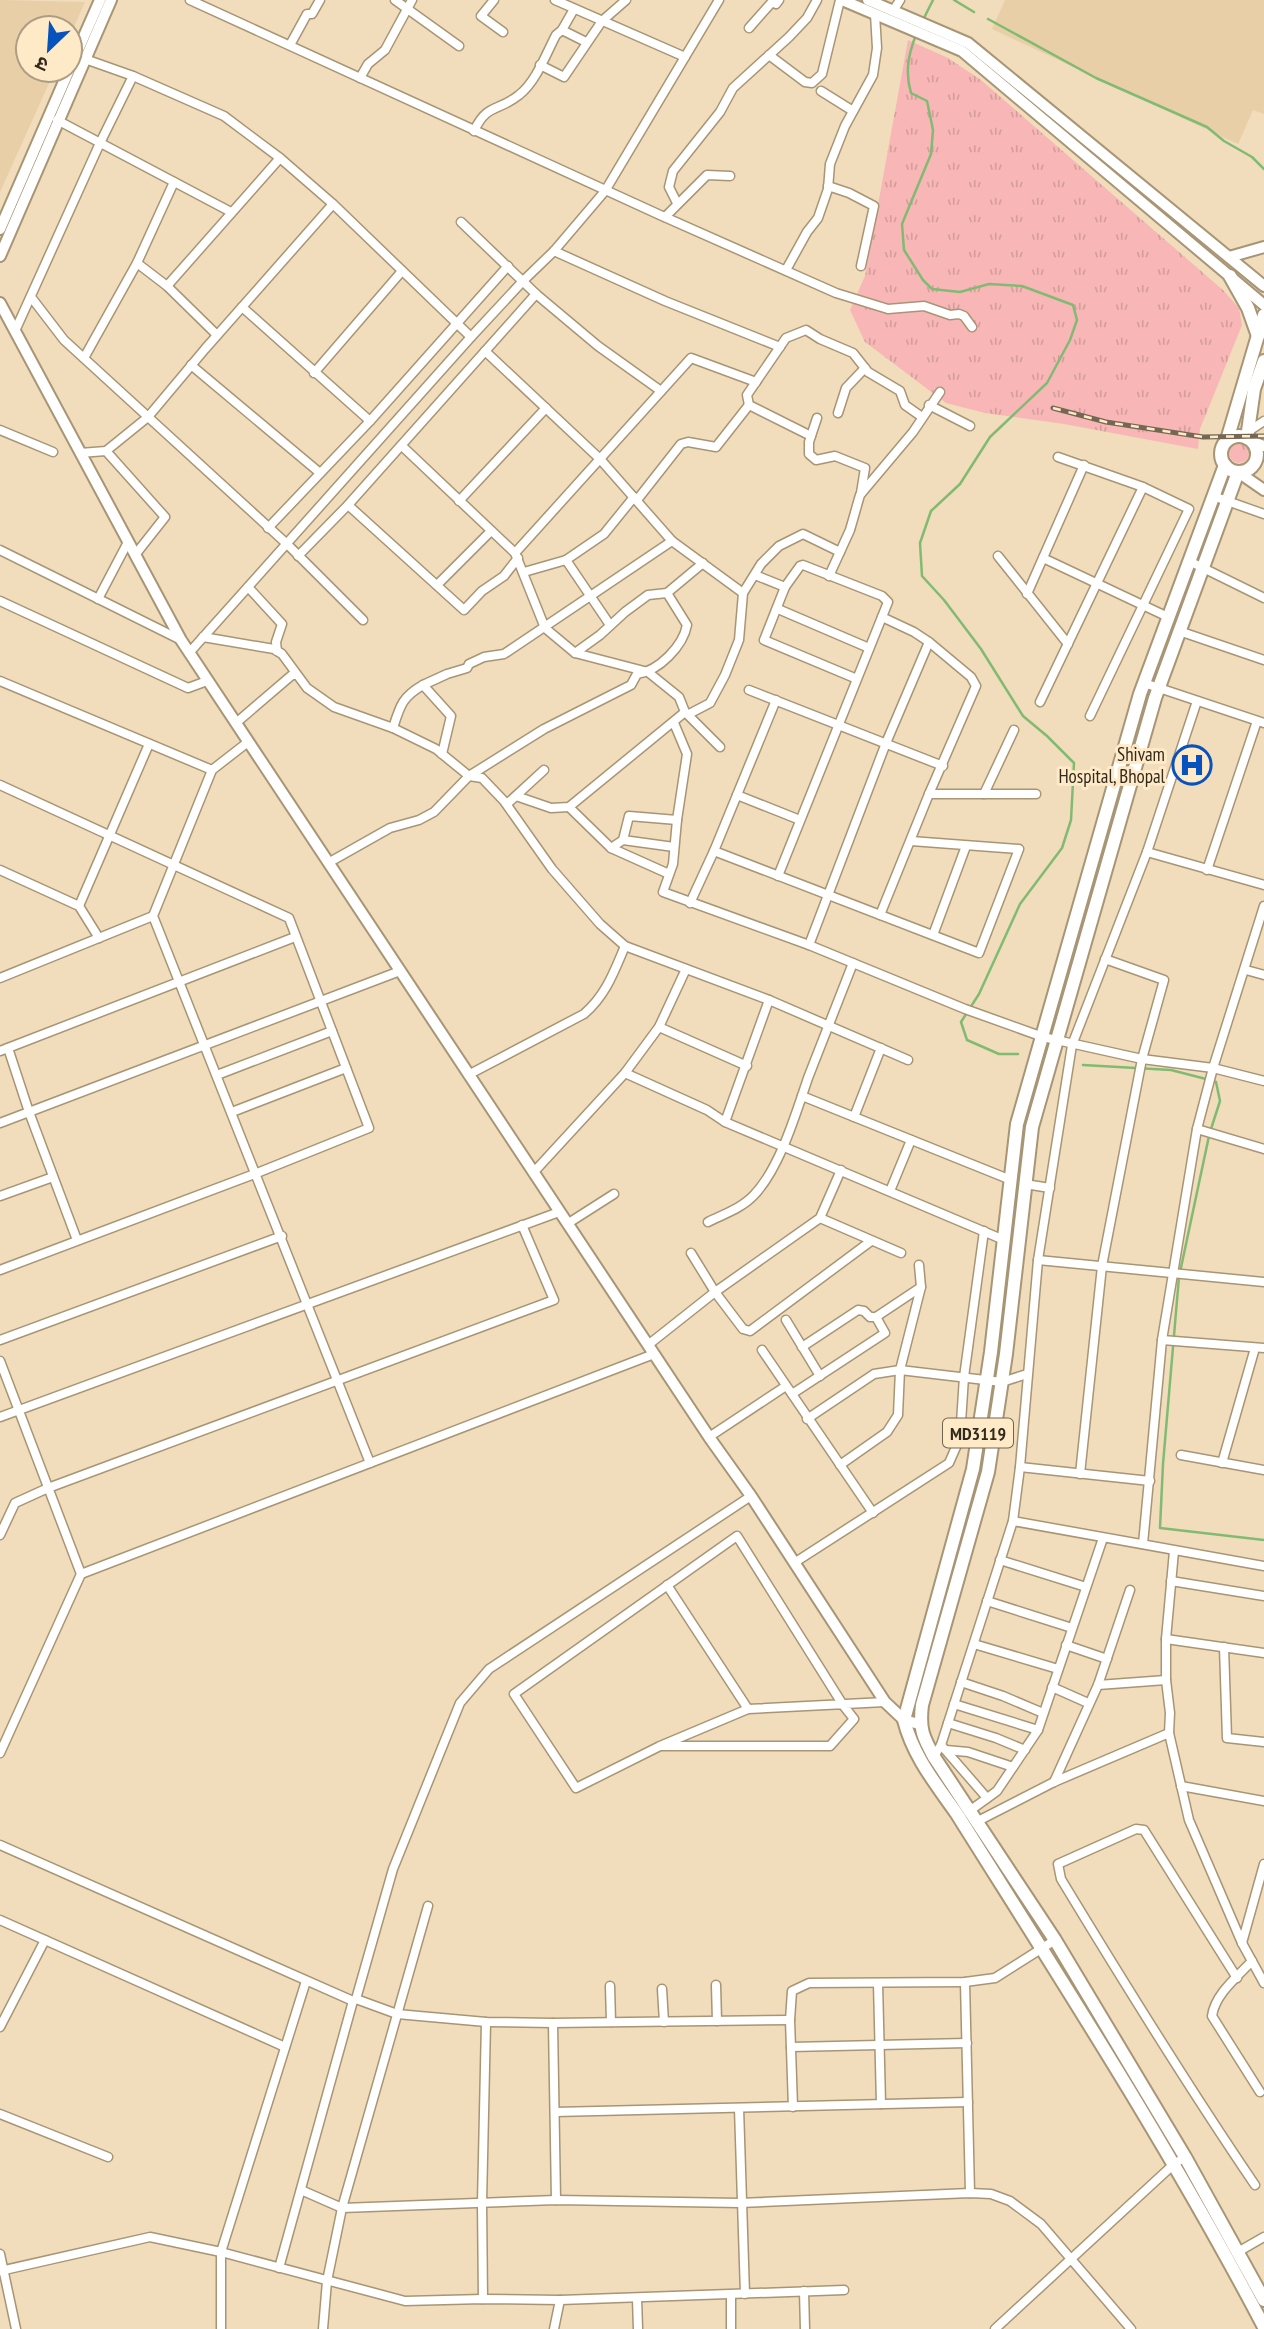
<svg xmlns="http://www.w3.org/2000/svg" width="1264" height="2329" font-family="'PT Sans Narrow','Noto Sans Devanagari',sans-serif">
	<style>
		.built { fill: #e8cfa7 }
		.grass { fill: url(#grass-tufts) }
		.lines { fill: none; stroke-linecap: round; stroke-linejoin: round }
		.stream { stroke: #81bb73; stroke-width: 2.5 }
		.street-casing { stroke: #a89575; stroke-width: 11 }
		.secondary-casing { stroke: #a89575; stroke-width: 14 }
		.primary-casing { stroke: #a89575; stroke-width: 16 }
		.street { stroke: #fff; stroke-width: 8 }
		.secondary { stroke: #fff; stroke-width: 10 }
		.primary { stroke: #fff; stroke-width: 12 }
		.rail-casing { stroke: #746854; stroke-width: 5 }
		.rail { stroke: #ffeac8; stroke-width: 2.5; stroke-dasharray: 8; stroke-linecap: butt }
		.labels { text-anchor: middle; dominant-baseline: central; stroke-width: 6; stroke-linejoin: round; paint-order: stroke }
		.shield { fill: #ffeac8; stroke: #706450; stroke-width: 2 }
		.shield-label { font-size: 18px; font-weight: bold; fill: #322a1d }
		.poi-label { font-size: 19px; fill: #322a1d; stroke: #ffeac8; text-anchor: end }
	</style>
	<defs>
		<pattern id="grass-tufts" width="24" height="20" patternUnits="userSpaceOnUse" patternTransform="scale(1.75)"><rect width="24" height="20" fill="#f8b7b6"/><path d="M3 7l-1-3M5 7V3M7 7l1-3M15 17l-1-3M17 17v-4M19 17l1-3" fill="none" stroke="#d59e9c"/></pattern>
	</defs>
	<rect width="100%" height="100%" fill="#f1dcbb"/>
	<g class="built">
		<path d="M0 0 85 2 70 36V28H28V70H55L0 192Z"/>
		<path d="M1005 0H1264V114L1253 110 1238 144 992 29Z"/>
	</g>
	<g class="grass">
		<path d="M908 40 948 58 981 80 1224 291 1239 308 1242 325 1200 429 1198 449 1064 424 985 413 946 403 865 342 850 310 865 276Z"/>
		<circle cx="1239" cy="453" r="10"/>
	</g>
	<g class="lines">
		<g class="stream">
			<path d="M954 0 974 12"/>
			<path d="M988 19 1096 78 1207 127 1224 141 1252 157 1264 169"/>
			<path d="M923 20 933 0"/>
			<path d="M916 35C908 55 905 73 911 93L927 101 933 130 931 154 902 224 904 250 923 280 932 289 960 292 989 284 1022 286 1073 305 1077 320 1070 340 1047 383 990 437 960 484 931 511 920 543 922 576 944 600 981 649 1023 716 1047 736 1074 763 1071 820 1062 848 1020 904 979 994 961 1022 967 1040 999 1054H1018"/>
			<path d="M1083 1065 1171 1070 1206 1079"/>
			<path d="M1211 1129 1220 1101 1216 1082 1213 1081"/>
			<path d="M1209 1136 1179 1277 1163 1464 1160 1528 1264 1540"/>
		</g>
		<g class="street-casing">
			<g id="street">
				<path d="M190 0 660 215 836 293 888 309 924 306 950 315 959 314 964 316 972 327"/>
				<path d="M395 0 459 46"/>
				<path d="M494 0 481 16 503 32"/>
				<path d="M555 0 685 57"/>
				<path d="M893 11 900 0"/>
				<path d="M749 28 772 2 776 4 779 0"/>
				<path d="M562 30 586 42"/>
				<path d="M290 45 307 14H312L320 0"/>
				<path d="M769 55 805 82 812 83 822 74 840 0"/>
				<path d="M85 59 133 76 224 116 280 158 333 204 471 337"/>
				<path d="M540 65 564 77 602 21 626 0"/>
				<path d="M360 78 368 64 385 50 412 0"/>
				<path d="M821 91 853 111"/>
				<path d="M57 120 231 212"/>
				<path d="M474 131C487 103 498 112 519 95 536 82 546 54 556 35L562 30 574 9"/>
				<path d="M828 186 849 193 874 206 861 266"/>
				<path d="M677 203 669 187 673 171 720 112 733 88 789 37 807 18 817 0"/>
				<path d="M665 217 707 175 730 176"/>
				<path d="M461 222 536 294 598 346 661 391"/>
				<path d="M554 251 665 301 780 347"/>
				<path d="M137 263 167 286 217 335"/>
				<path d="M786 270 807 232 818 218 828 189 830 164 845 126 873 75 877 48 875 14"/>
				<path d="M167 286 280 158"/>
				<path d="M31 297 64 340 287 544 363 620"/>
				<path d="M242 307 370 421"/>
				<path d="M15 331 100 143 133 76"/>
				<path d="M485 351 600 459 672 541"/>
				<path d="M84 358 137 263 174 182"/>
				<path d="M191 365 320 473"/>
				<path d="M314 373 402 271"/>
				<path d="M929 405 970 426"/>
				<path d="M838 413 846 388 865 368"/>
				<path d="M817 418 809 442V454L816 460 835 456 865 468 861 493"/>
				<path d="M0 430 53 452"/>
				<path d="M1249 431 1264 421"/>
				<path d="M811 436 749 405 747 395 786 338 806 330 820 339 853 353 868 372 900 391 905 405 922 417"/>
				<path d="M402 446 515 553 545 628 575 653 648 672 679 697 685 712 569 807 551 808 516 796"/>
				<path d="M106 451 165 517 135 555"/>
				<path d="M80 453 106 451 148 417 205 349 333 204"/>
				<path d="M1058 457 1143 487 1189 509 1090 716"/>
				<path d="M1213 496 1264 514"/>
				<path d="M637 500 681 444 688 442 716 447 749 405"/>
				<path d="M459 501 546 408"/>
				<path d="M348 505 464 610 482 591 504 576 518 558"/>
				<path d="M268 528 370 421 508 266"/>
				<path d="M0 550 181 640"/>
				<path d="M515 553 691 358 756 382"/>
				<path d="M298 556 348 505 536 294"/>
				<path d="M998 556 1068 644"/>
				<path d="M1043 558 1168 617"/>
				<path d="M566 560 610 625"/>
				<path d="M1189 561 1264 598"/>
				<path d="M524 572 566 560 604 534 634 497"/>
				<path d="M755 575 785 587"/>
				<path d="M829 576 850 530 860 495 913 432 940 392"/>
				<path d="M437 585 491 531"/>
				<path d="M248 587 282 624 276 642 277 651"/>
				<path d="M1027 594 1084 465"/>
				<path d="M98 599 128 542"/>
				<path d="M0 601 188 688 207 681"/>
				<path d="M778 609 869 648"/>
				<path d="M1179 631 1264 660"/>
				<path d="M203 637 274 649 282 654 307 688 334 707 393 728 436 749 469 776 482 778 504 801 552 869 600 924 625 946 769 1000 908 1060"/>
				<path d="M189 653 471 337 523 281 554 251 605 191 719 0"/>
				<path d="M575 653 600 635 625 612 648 595 667 593 703 563"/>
				<path d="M0 681 212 770"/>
				<path d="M1144 683 1264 723"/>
				<path d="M423 685 447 674 467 668 469 664 484 657 504 654 672 541 743 593"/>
				<path d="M749 690 943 766"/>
				<path d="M1040 702 1143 487"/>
				<path d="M685 712 720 747"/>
				<path d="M689 714 710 703 725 675 739 640 743 593 761 564 779 546 803 534 840 552"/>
				<path d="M236 723 292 675H296"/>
				<path d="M674 723 687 754 677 820 673 864 663 892 809 945 965 1009 1043 1037 1142 1059 1213 1068 1264 1081"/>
				<path d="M393 728C400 706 402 697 423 685L451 716 442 754"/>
				<path d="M248 742 212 770 153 916 370 1463"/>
				<path d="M0 785 289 918 369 1128 257 1173 0 1270"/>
				<path d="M929 794H1036"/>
				<path d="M984 794 1014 730"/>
				<path d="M737 795 800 820"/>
				<path d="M507 804 544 770"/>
				<path d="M569 807 611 848 669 874"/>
				<path d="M623 840 674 847"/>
				<path d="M611 848 623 840 629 816 677 820"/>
				<path d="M714 851 979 953 1019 849 911 841"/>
				<path d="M1147 852 1264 885"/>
				<path d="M328 863 390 828 419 820 434 812 469 776 544 729 631 685 637 674C659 671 683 646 687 625L667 593"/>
				<path d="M0 870 79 906 99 938"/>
				<path d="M1207 870 1257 721"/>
				<path d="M778 876 888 602 882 596 803 565 800 566 785 587 764 640 857 679"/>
				<path d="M690 903 714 851 776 700"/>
				<path d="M79 906 149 744"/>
				<path d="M880 915 929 794 976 686 971 677 929 642"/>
				<path d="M933 935 966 846"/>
				<path d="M809 945 886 743 929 642 914 632 882 617"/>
				<path d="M1246 970 1264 975"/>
				<path d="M0 978 153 916"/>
				<path d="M659 1027 747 1066"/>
				<path d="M8 1048 29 1112 77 1240"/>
				<path d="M0 1051 295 937"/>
				<path d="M625 1073 707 1110 725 1122 1004 1240"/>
				<path d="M217 1075 332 1031"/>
				<path d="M468 1075 584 1014C606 995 614 972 625 946"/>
				<path d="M802 1096 1011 1180"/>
				<path d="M232 1112 346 1068"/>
				<path d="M854 1117 881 1048"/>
				<path d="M725 1122 769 1000"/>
				<path d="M0 1123 400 971"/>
				<path d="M1197 1129 1264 1149"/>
				<path d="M533 1173 625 1073 659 1027 686 969"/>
				<path d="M1025 1184 1050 1188"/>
				<path d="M890 1191 911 1140"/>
				<path d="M0 1196 53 1177"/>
				<path d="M820 1218 901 1253"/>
				<path d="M708 1222C724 1214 742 1208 754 1195 780 1168 796 1113 808 1078 823 1039 838 1001 853 963"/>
				<path d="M567 1224 614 1194"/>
				<path d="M691 1253 715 1292 743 1329 750 1331 871 1241"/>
				<path d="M1038 1260 1264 1282"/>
				<path d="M786 1320 820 1376"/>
				<path d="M0 1340 282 1236"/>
				<path d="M1162 1340 1264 1348"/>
				<path d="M648 1345 715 1292 820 1218 841 1170"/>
				<path d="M802 1347 858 1310 864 1311 870 1317H876L921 1287"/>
				<path d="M762 1350 873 1513"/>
				<path d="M0 1361 81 1574 0 1753"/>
				<path d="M792 1394 885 1333 876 1317"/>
				<path d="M0 1417 559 1212"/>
				<path d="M807 1419 874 1374 900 1370 1002 1382 1027 1374"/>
				<path d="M709 1437 786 1386"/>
				<path d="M1181 1455 1264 1470"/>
				<path d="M1222 1463 1255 1348"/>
				<path d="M840 1465 887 1432 898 1415 900 1370 921 1287 919 1265"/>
				<path d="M1020 1467 1150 1481"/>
				<path d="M1080 1474 1102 1266 1142 1059 1164 980 1105 959"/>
				<path d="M1013 1521 1264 1566"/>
				<path d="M0 1535 15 1503 48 1488 554 1300 522 1225"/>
				<path d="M1143 1544 1162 1340 1197 1129 1213 1068 1264 906"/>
				<path d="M1174 1551 1166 1639V1680L1170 1713 1169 1733 1189 1820 1242 1943 1264 1983"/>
				<path d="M1000 1560 1086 1587"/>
				<path d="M794 1563 949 1463 960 1438 964 1377 984 1231"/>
				<path d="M81 1574 654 1354"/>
				<path d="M1171 1581 1264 1596"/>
				<path d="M667 1585 748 1709"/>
				<path d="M987 1601 1072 1628"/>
				<path d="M1166 1639 1264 1653"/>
				<path d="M974 1644 1058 1669"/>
				<path d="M1066 1645 1107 1659"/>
				<path d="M1224 1647 1227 1738 1264 1742"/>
				<path d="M961 1682 1003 1696 1043 1713"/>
				<path d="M1098 1685 1166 1680"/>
				<path d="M1052 1687 1088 1703"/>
				<path d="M954 1704 1038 1730"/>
				<path d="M948 1723 996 1738 1025 1750"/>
				<path d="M941 1745 987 1798"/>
				<path d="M660 1746H830L854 1719 843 1705 737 1536 514 1694 576 1788 660 1746 748 1709 885 1702"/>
				<path d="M946 1750 968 1752 1013 1767"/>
				<path d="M933 1758 941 1745 1013 1521 1020 1467 1038 1260 1072 1045 1147 852 1197 701"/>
				<path d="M1054 1782 1098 1685 1130 1590"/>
				<path d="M1181 1786 1264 1801"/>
				<path d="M968 1812 997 1791 1038 1730 1103 1538"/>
				<path d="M976 1822 1054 1782 1169 1733"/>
				<path d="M0 1845 353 2001 356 1999 393 1869 460 1703 489 1669 751 1496"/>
				<path d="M0 1920 285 2047"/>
				<path d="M1242 1943 1264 1864"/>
				<path d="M1252 1961C1238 1976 1215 1994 1212 2016L1260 2092"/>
				<path d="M1237 1978 1144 1830 1136 1829 1058 1864 1061 1879C1124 1983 1187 2085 1255 2185"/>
				<path d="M965 1982 970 2193"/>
				<path d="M878 1983 881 2104"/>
				<path d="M716 1985 717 2021"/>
				<path d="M610 1986 611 2022"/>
				<path d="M662 1989 664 2022"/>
				<path d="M356 1999 397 2014 486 2022 553 2023 790 2020"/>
				<path d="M553 2023 556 2200"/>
				<path d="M0 2027 45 1940"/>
				<path d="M791 2047 967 2043"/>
				<path d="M793 2107 790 2020 792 1991 809 1983 965 1982 995 1978 1055 1940"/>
				<path d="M739 2108 745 2294"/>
				<path d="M555 2112 968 2102"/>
				<path d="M0 2114 108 2157"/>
				<path d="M301 2190 342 2208 556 2200 740 2203 970 2193 991 2194 1010 2201 1041 2224 1131 2329"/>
				<path d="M1236 2253 1264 2237"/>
				<path d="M0 2254 16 2329"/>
				<path d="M279 2268 353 2001"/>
				<path d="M0 2271 150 2237 221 2252 405 2301 483 2299 560 2300 844 2290"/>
				<path d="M804 2291 805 2329"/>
				<path d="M731 2295V2329"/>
				<path d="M637 2298 638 2329"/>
				<path d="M483 2299 482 2203 486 2022"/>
				<path d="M221 2329V2252L306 1981"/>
				<path d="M323 2329 327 2281 342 2208 428 1906"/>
				<path d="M554 2329 560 2300"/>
				<path d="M995 2329 1174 2164 1185 2157"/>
			</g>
		</g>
		<g class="secondary-casing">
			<g id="secondary">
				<path d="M842 0 962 51 1264 305"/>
				<path d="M868 0 968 43 1264 286"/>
				<path d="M70 68 100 0"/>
				<path d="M0 229 69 70"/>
				<path d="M0 256 111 0"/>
				<path d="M1229 257 1264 247"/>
				<path d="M0 303 181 640 709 1437 751 1496 885 1702 904 1720 919 1724"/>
				<path d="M1253 442 1264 446"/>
				<path d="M1238 472 1264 490"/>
			</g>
		</g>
		<g class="primary-casing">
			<g id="primary">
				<path d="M1230 276 1248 308 1258 336"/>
				<circle cx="1239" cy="454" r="18"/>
				<path d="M1247 438 1254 389 1264 361"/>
				<path d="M1227 440 1264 315"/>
				<path d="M1225 465 1140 694 1017 1124 991 1352 973 1469 904 1720C913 1756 936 1784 957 1814 1063 1983 1172 2151 1264 2327"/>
				<path d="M1238 472 1155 698 1032 1127 1006 1354 988 1472 922 1705C919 1729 923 1737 934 1757L1055 1940 1185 2157 1264 2300"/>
			</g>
		</g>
		<use href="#street" class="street"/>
		<use href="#secondary" class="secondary"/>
		<use href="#primary" class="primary"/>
		<g class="rail-casing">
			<path id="rail" d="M1053 408 1106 422 1203 437 1264 436"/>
		</g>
		<use href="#rail" class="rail"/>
	</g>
	<defs>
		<g id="hospital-ring" transform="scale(2.0125)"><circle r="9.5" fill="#ffeac8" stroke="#0752bc" stroke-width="1.5"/><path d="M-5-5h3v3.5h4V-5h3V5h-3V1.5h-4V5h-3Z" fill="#0752bc"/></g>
	</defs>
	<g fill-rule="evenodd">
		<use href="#hospital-ring" x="1192" y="765"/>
	</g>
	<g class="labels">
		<rect class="shield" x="943" y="1418.5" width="70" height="29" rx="5"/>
		<g class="shield-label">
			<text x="978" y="1433">MD3119</text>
		</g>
		<g class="poi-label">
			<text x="1165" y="754">Shivam<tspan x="1165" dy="22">Hospital, Bhopal</tspan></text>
		</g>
	</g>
	<g transform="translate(49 49) rotate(205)"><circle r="33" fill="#ffeac8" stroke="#ad9d84" stroke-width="2"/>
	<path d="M0-5L12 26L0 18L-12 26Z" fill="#0752bc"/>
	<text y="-10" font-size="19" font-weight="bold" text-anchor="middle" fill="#322a1d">उ</text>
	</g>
</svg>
